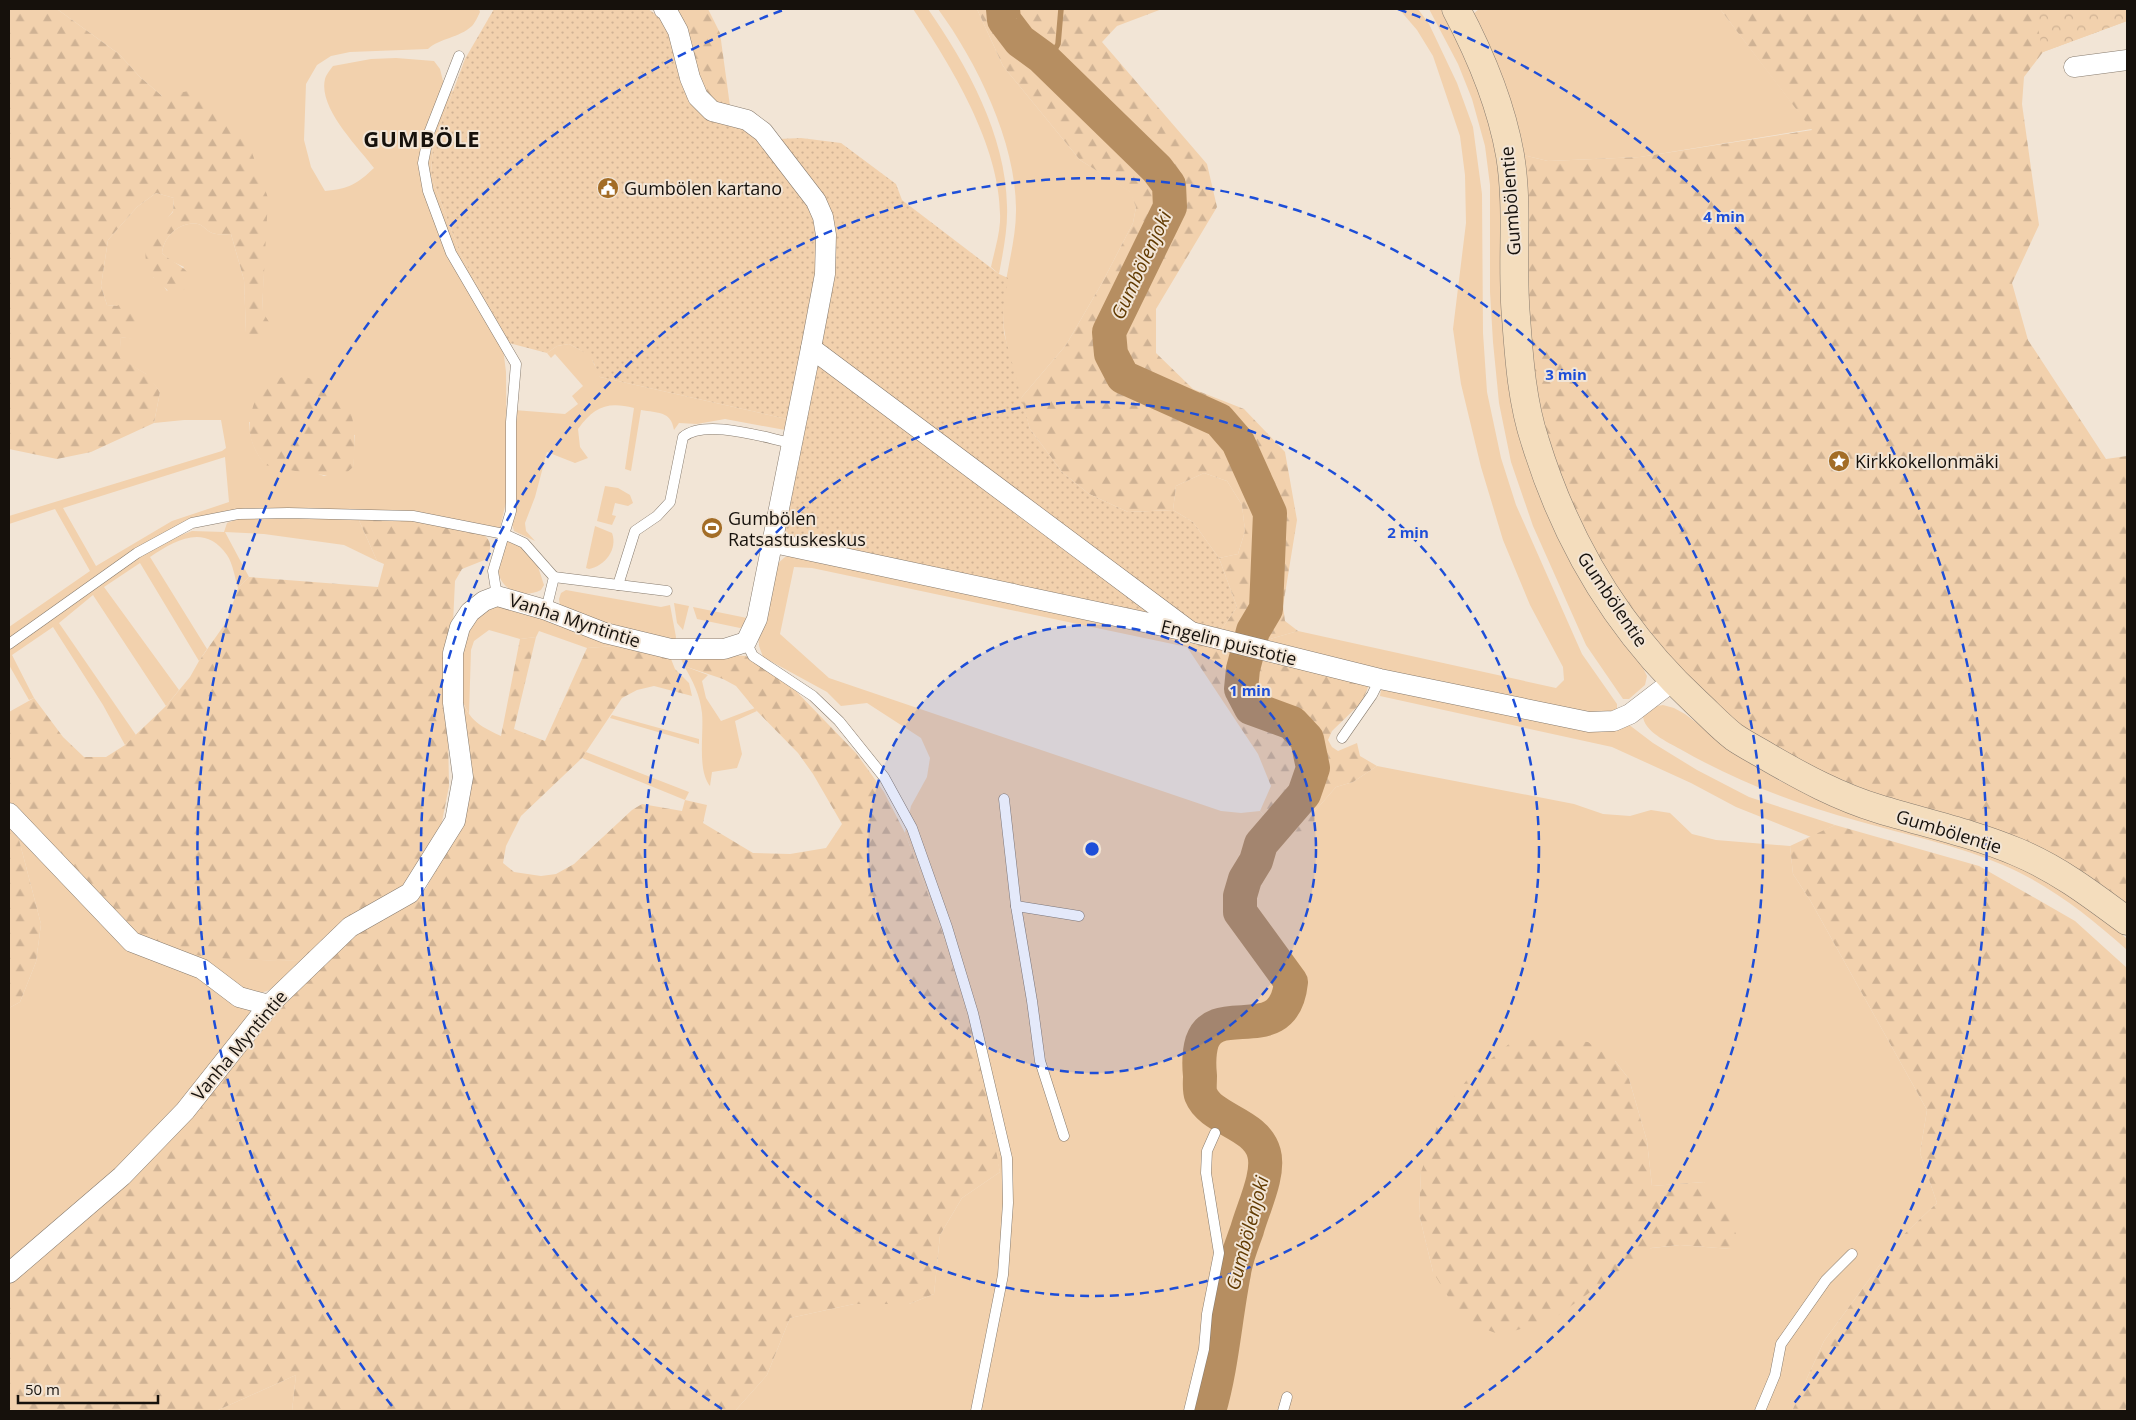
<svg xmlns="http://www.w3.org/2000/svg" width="2136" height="1420" font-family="'Open Sans',sans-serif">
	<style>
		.grass { fill: #f2d1ad; fill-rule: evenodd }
		.forest { fill: url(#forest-firs) }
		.park { fill: url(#park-crowns) }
		.garden { fill: url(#garden-dots) }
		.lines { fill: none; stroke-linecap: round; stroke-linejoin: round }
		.stream { stroke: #b68e61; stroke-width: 5.5 }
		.river { stroke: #b68e61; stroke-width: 34 }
		.lane-casing { stroke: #877b6e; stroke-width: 11 }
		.street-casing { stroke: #877b6e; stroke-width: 21 }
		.secondary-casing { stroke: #877b6e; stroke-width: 29 }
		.lane { stroke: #fff; stroke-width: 10 }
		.street { stroke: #fff; stroke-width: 20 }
		.secondary { stroke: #f4ddbd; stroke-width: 28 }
		.ring { fill: none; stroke: #1d4ed8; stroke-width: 2.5; stroke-dasharray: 9 6 }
		.labels { text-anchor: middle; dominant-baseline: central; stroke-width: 4; stroke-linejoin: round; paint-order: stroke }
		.poi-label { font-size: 18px; fill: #16110c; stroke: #f2e5d6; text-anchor: start }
		.street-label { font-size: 18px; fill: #16110c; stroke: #f2e5d6 }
		.water-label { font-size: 19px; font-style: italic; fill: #613a00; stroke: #f2e5d6 }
		.district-label { font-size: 22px; font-weight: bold; letter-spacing: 1px; fill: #16110c; stroke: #f2e5d6 }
		.centre { fill: #1d4ed8; stroke: #f2e5d6; stroke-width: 2.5 }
		.ring-label { font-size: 15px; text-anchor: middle; font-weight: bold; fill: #1d4ed8; stroke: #f2e5d6; stroke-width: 4; stroke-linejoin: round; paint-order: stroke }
	</style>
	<defs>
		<pattern id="forest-firs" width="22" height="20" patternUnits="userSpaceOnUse" patternTransform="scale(1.25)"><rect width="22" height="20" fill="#f2d1ad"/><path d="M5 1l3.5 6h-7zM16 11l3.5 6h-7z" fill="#cfb294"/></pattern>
		<pattern id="park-crowns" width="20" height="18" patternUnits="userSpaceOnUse" patternTransform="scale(1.25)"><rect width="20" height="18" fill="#f2d1ad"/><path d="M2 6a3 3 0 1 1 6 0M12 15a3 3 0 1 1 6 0" fill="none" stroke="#cfb294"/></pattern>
		<pattern id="garden-dots" width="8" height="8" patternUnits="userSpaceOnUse" patternTransform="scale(1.25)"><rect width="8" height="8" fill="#f2d1ad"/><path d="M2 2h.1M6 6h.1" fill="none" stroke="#cfb294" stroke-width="1.8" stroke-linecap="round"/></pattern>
	</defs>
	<rect width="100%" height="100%" fill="#f2e5d6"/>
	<g class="grass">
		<path d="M57 9H479L480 12C478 16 475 23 472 26 459 38 440 38 428 49L350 52 331 56 317 65 306 84 304 140 311 167 325 191C349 189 357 184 374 168 358 147 318 108 325 79 326 75 330 70 333 66L371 59 396 58 434 61 440 69 445 89 453 91 433 145 431 175 460 253 509 343 503 348 506 372 507 498 500 528 431 515 245 508 228 512 143 546 107 568 9 638V627L90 571 55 509 9 524V516L222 451 226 448 221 420H184L154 423 160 392 146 374 119 358 121 337 136 339 117 306 107 305 101 286 108 240 137 207 156 193 174 198 173 211 167 219 153 277 161 282 167 291 184 267 171 261 162 253C164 236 180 221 198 224 203 225 207 231 212 233 217 235 225 234 231 234L244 280 246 333 262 311 264 266 162 96 140 77 119 54ZM249 422 355 435 353 467 324 476 313 472 265 464C254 451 250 439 249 422ZM225 457 229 502 172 521 96 566 63 508Z"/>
		<path d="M913 9H928C967 65 1006 135 1007 206 1008 229 1003 252 999 274L991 267C994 253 999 237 1000 222 1003 150 952 67 913 9Z"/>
		<path d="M938 9H977L1003 66 1080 160 1131 192 1136 207 1133 223 1102 283 1066 345 1021 398C1014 370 1003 341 1003 313 1003 279 1016 245 1016 211 1017 144 977 62 938 9Z"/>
		<path d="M1399 9H1418L1429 24 1457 83 1473 127 1482 194 1483 333 1487 392 1501 458 1516 505 1582 654 1617 704V709L1613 712 1579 713 1260 642 1298 631 1556 688 1564 680 1563 667 1530 605 1503 540 1481 467 1461 384 1453 329 1466 223 1465 175 1460 136 1433 56 1417 30Z"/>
		<path d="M1429 9H1442L1456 32 1492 124 1597 604 1642 666 1647 676 1645 685 1629 699H1623L1586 645 1533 526 1511 462 1499 403 1493 342 1490 292V185L1485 146 1472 99 1458 64Z"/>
		<path d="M1479 9H1720L1812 129 1640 157 1548 161 1519 154 1473 14Z"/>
		<path d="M569 344 590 355 600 377 787 419 785 430 725 419 697 424 679 423 674 430C671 411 658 413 641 410L631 471 625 469 634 408C607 401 594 407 578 429L580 447 588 458 575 463 547 452 535 497 525 523 526 531 535 541 514 531 511 521 514 410 565 414 578 404 572 396 583 386 555 354 551 358 547 353 557 346Z"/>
		<path d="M1204 473 1227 481 1242 505 1245 531 1238 554 1219 558 1193 522 1173 510 1176 486Z"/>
		<path d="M605 486 618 488 630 495 633 503 628 506 615 503 612 515 616 516 612 525 597 521Z"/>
		<path d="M243 517 358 518 377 561 344 545 264 534 225 532 249 577 238 588C235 578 233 564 227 555 205 523 175 540 150 557L207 649 199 661 140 563 104 587 179 690 166 706 93 595 59 623 136 735 125 745 103 705 53 627 12 655 34 698 29 700 9 665V646L126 564 168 540 192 531 224 532 227 523Z"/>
		<path d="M595 526 612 533C618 549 605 566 589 569L586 568Z"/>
		<path d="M509 541C533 548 537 562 544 585L541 590C519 601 495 587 498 562 499 555 502 549 504 543Z"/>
		<path d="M800 554 1200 641 1187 647 812 568 794 567 780 634 829 678 1221 811 1241 813 1260 811 1274 827 1291 832 1315 811 1336 787 1353 782 1377 766 1574 804 1603 814 1630 816 1651 810 1670 813 1692 834 1716 840 1790 846 1793 874 1810 900 1927 1110 1920 1153 1937 1203 1898 1240 1824 1341 1792 1411H735L767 1375 790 1318 854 1304H909L934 1294 940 1235 962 1198 1000 1172 943 934 905 833 911 806 927 777 930 758 921 738 867 703 841 706 827 692 763 657 759 646 758 632 775 566 785 557ZM1615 1061 1629 1079 1647 1141 1652 1186 1704 1182 1731 1249 1680 1245 1433 1272 1419 1214 1421 1172Z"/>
		<path d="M566 590 661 607 670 605 676 637 675 642 626 635 560 607 559 599 561 593Z"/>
		<path d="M674 603 689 606 683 630 677 623Z"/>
		<path d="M493 604 628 645 587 648 539 631 536 637 520 639 489 630 474 641 471 650 469 714 455 688 465 622Z"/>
		<path d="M693 607 747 618 746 625 740 628 697 619Z"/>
		<path d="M684 666 708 675 702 681 706 698 721 721 755 708 757 711 735 721 742 754 737 768 712 772 710 786C697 770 704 734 702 713 700 695 693 681 684 666Z"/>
		<path d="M1381 689 1628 724 1653 743 1697 770 1749 797 1835 825 1811 837 1736 807 1691 783 1612 747 1380 696Z"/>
		<path d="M1663 705 1674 708 1685 714 1740 756 1780 781 1839 804 2007 858 2098 912 2127 939V950C2089 916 2050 885 2003 865 1957 845 1906 835 1858 821 1796 804 1736 781 1680 749 1668 742 1642 731 1643 714L1652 707Z"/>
		<path d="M612 715 699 739V744L610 718Z"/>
		<path d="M586 752 689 792 685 800 582 758Z"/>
		<path d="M17 832 71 885 116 940 139 953 197 974 247 1007 251 1012 152 1137 9 1262V1008L20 1002 36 962 41 924Z"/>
		<path d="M168 951C213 957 258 962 304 960 287 977 278 992 252 994Z"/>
		<path d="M296 1375 292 1411H216Z"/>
	</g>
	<g class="forest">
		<path d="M9 9H57L119 54 140 77 162 96 194 90 249 144 268 198 262 311 271 325 268 335 258 340 246 333 244 280 231 234C225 234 217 235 212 233 207 231 203 225 198 224 180 221 164 236 162 253 178 268 208 273 175 297L153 277 146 264 145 248 152 234 173 212 174 198 156 193 137 207 108 240 101 286 107 305 117 306 127 300C136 314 139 323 137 340L121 337 120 358 148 375 160 392 154 423 91 452 57 459 9 449Z"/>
		<path d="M676 9H708L720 33 730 106 717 104 707 98Z"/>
		<path d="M977 9H1162L1117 26 1102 42 1207 164 1217 207 1156 309V353L1193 389 1244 409 1285 452 1297 520 1283 606 1285 621 1298 631 1260 642 1219 633 1237 607 1219 558 1238 554 1245 531 1242 505 1227 481 1204 473 1176 486 1173 510 1128 512 1089 494 1062 472 1042 445 1030 429 1021 398 1066 345 1102 283 1133 223 1136 207 1130 192 1080 160 1003 66Z"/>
		<path d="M1720 9H2127V21L2043 52 2024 77 2022 104 2039 225 2012 283 2028 340 2106 459 2127 456V910L2091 879 2026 841 1878 795 1813 768 1740 726 1681 674 1641 628 1571 511 1545 436 1534 386 1519 154 1548 161 1640 157 1812 130Z"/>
		<path d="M297 374C311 379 327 383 339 393 357 406 356 448 353 467L343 476C317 476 290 470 265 465 241 435 248 411 265 381Z"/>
		<path d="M358 518 414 521 482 533C493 542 491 547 487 559L462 569 455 581 448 731 449 786 440 832 411 885 304 960 278 961 216 958 168 951 144 943 9 804V712L34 698 63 737 84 757H106L125 745 166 706 190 677 199 661 227 621 238 588 249 577 378 587 384 564 377 561Z"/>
		<path d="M536 637 514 729 545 741 587 648 628 645 669 654 675 669 689 683 692 696 654 686 637 690 622 698 582 758 521 816 506 846 503 863 514 872 541 876 556 874 574 864 632 810 642 804 682 811 685 800 707 805 703 823 753 853 790 854 826 848 842 824 813 774 798 753 755 709 736 686 723 679 684 666 680 656 704 654 746 656 794 689 856 753 884 792 905 833 943 934 977 1048 1000 1172 962 1198 940 1235 934 1294 909 1304H854L790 1318 767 1375 735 1411H292L296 1375 216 1411H9V1283L158 1146 312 970 375 919 426 889 459 823 455 688C470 717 470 722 501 736L520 639Z"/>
		<path d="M1200 641 1370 682 1362 702 1332 731 1328 740 1332 747 1338 751 1357 743 1360 756 1377 766 1353 782 1336 787 1315 811 1314 830C1284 833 1280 834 1260 811L1271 786 1258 754 1187 647Z"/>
		<path d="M9 822 17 832 41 924 36 962 20 1002 9 1008Z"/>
		<path d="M1835 825 1979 866 2075 921 2127 968V1411H1792L1824 1341 1898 1240 1937 1203 1920 1153 1927 1110 1810 900 1793 874 1790 846Z"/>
		<path d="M1538 1039 1588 1042 1615 1061 1629 1079 1647 1141 1652 1186 1704 1182 1722 1200 1736 1234 1731 1249 1680 1245 1651 1248 1553 1319 1501 1335 1463 1321 1433 1272 1419 1214 1421 1172 1442 1112 1470 1076 1509 1044Z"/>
	</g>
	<path class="park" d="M2034 9H2127V21L2043 52Z"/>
	<path class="garden" d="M494 9H648L658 16 707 98 778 139 801 138 841 143 896 184 902 200 999 274 1008 278 1003 311 1004 333 1030 429 1042 445 1062 472 1089 494 1128 512 1173 510 1193 522 1219 558 1237 607 1219 633 791 539 783 533 787 419 600 377 596 373C596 356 582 351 569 344L557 346 547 353 509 343 460 253 431 175 433 145 465 59Z"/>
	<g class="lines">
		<path class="stream" d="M1048 62 1058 44 1061 9"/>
		<path class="river" d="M1003 9 1004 20 1020 41 1042 57 1157 169 1169 185 1170 207 1109 332 1111 354 1123 377 1219 420 1238 442 1270 513 1266 609 1253 631 1243 669 1241 689 1251 708 1292 723 1307 739 1313 768 1304 794 1261 844 1256 861 1245 879 1240 896V912L1291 982C1284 1050 1216 1000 1202 1042 1199 1052 1199 1066 1200 1076 1200 1082 1199 1090 1201 1095 1211 1120 1256 1123 1264 1153 1270 1174 1253 1208 1247 1230 1242 1244 1236 1258 1234 1273 1225 1319 1222 1367 1209 1411"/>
		<g class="lane-casing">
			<g id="lane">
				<path d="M459 56 429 133 423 163 428 191 451 253 516 364 511 422V511L493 571 497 596"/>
				<path d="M554 577 667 591"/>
				<path d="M618 585 635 531 657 516 670 502 683 437C705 418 765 438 792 443"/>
				<path d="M746 642 753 656 813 696 839 721 884 777 912 828 947 927 973 1013 1007 1158 1008 1203 1003 1275 976 1411"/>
				<path d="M9 644 137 553 192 523 238 514 288 513 413 516 504 534 524 543 554 577 546 610"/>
				<path d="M1342 738 1372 695 1380 679"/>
				<path d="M1004 799 1016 906 1032 1001 1040 1061 1064 1136"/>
				<path d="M1016 906 1079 916"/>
				<path d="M1189 1411 1204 1349 1207 1314 1219 1253 1206 1173 1207 1151 1215 1133"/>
				<path d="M1283 1411 1287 1397"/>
				<path d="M1760 1411 1775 1375 1781 1344 1826 1280 1852 1254"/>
			</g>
		</g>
		<g class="street-casing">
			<g id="street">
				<path d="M664 9 667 11 678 31 690 78 698 97 712 111 747 120 763 132 816 201 823 217 826 235 825 274 811 348"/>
				<path d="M2074 67 2127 60"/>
				<path d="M774 543 1191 632 1380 679 1589 722 1614 721 1630 714 1673 681"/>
				<path d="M9 813 132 942 202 969 239 997 269 1005"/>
				<path d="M9 1273 122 1176 185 1111 269 1005 350 927 410 893 455 821 463 777 453 703V653L460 627 470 612 484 601 497 596 546 610 605 633 671 649H724L746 642 757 619 811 348 1191 632"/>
			</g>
		</g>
		<g class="secondary-casing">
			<path id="secondary" d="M1456 9C1480 54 1501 104 1510 155 1519 209 1511 263 1516 317 1519 358 1522 402 1535 441 1566 542 1619 631 1697 703 1709 714 1721 727 1734 737 1744 744 1756 750 1766 756 1802 777 1839 797 1879 809 1925 823 1972 833 2017 852 2058 869 2092 895 2127 921"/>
		</g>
		<use href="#lane" class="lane"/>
		<use href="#street" class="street"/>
		<use href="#secondary" class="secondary"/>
	</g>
	<circle cx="1092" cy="849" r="224" fill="#1d4ed8" fill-opacity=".12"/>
	<g class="ring">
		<circle cx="1092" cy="849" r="224"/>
		<circle cx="1092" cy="849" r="447"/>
		<path d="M722 1409A671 671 0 1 1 1462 1409"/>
		<path d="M392 1406A894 894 0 0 1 786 9M1398 9A894 894 0 0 1 1792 1406"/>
	</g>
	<defs>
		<g id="civic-disc" transform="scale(1.125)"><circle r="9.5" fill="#a36d27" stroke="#f2e5d6"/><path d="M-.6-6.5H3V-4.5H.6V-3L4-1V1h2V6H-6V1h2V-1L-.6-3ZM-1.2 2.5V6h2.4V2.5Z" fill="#fff"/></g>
		<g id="sight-disc" transform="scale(1.125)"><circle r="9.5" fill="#a36d27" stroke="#f2e5d6"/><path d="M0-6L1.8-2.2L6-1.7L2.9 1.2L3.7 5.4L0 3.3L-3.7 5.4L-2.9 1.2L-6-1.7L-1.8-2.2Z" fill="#fff"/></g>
		<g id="stadium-disc" transform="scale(1.125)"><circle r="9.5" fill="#a36d27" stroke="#f2e5d6"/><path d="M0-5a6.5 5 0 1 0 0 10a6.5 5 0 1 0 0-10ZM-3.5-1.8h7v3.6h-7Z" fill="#fff"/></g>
	</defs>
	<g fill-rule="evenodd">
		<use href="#civic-disc" x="608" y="188"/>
		<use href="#sight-disc" x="1839" y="461"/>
		<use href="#stadium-disc" x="712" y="528"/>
	</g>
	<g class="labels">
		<g class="poi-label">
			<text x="624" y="188">Gumbölen kartano</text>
			<text x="1855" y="461">Kirkkokellonmäki</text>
			<text x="728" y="518">Gumbölen<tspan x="728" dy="21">Ratsastuskeskus</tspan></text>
		</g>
		<g class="street-label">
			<text transform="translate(1510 201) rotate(-94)">Gumbölentie</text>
			<text transform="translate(1613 599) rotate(56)">Gumbölentie</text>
			<text transform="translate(575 620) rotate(18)">Vanha Myntintie</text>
			<text transform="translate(1229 642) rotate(14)">Engelin puistotie</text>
			<text transform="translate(1949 831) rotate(17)">Gumbölentie</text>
			<text transform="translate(239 1045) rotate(-50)">Vanha Myntintie</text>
		</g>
		<g class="water-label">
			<text transform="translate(1141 265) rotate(-65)">Gumbölenjoki</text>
			<text transform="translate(1247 1233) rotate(-75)">Gumbölenjoki</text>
		</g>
		<g class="district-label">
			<text x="422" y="138">GUMBÖLE</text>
		</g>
	</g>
	<circle cx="1092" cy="849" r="8" class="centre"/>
	<g class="ring-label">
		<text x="1724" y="222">4 min</text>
		<text x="1566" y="380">3 min</text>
		<text x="1408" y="538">2 min</text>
		<text x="1250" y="696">1 min</text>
	</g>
	<rect width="2136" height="1420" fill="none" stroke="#16110c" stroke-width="20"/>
	<path d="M18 1395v8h140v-8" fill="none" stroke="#16110c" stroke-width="2.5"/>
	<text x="25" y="1395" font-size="15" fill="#16110c" stroke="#f2e5d6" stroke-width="4" paint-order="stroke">50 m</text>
</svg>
